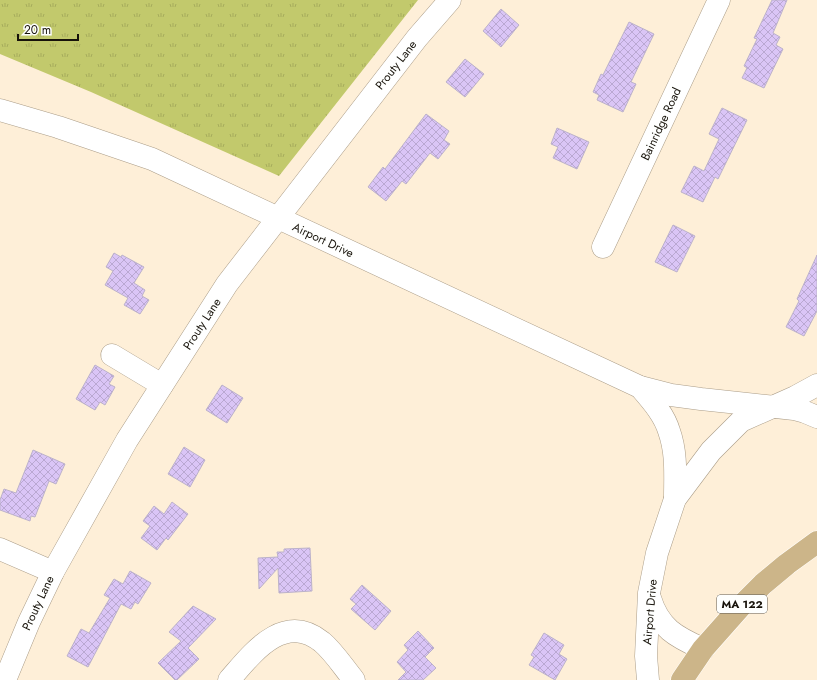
<svg xmlns="http://www.w3.org/2000/svg" width="817" height="680" font-family="Jost,sans-serif">
	<style>
		.grass { fill: url(#grass-tufts) }
		.building { fill: url(#building-cross-hatch); stroke: #bcb2ca }
		.lines { fill: none; stroke-linecap: round; stroke-linejoin: round }
		.street-casing { stroke: #ab9d88; stroke-width: 23 }
		.secondary-casing { stroke: #ab9d88; stroke-width: 23 }
		.primary-casing { stroke: #fff; stroke-width: 23 }
		.street { stroke: #fff; stroke-width: 22 }
		.secondary { stroke: #fff; stroke-width: 22 }
		.primary { stroke: #ccb589; stroke-width: 22 }
		.labels { text-anchor: middle; dominant-baseline: central; stroke-width: 3; stroke-linejoin: round; paint-order: stroke }
		.shield { fill: #fefffe; stroke: #5c5953; stroke-width: 1 }
		.shield-label { font-size: 11px; font-weight: bold; fill: #17120a }
		.street-label { font-size: 12px; fill: #17120a; stroke: #fefffe }
	</style>
	<defs>
		<pattern id="grass-tufts" width="24" height="20" patternUnits="userSpaceOnUse"><rect width="24" height="20" fill="#c2c96c"/><path d="M3 7l-1-3M5 7V3M7 7l1-3M15 17l-1-3M17 17v-4M19 17l1-3" fill="none" stroke="#a6ac5c"/></pattern>
		<pattern id="building-cross-hatch" width="8" height="8" patternUnits="userSpaceOnUse"><rect width="8" height="8" fill="#dac5f6"/><path d="M0 0l8 8M0 8l8-8" fill="none" stroke="#baa8d2"/></pattern>
	</defs>
	<rect width="100%" height="100%" fill="#feefd8"/>
	<path class="grass" d="M0 0H418L279 176 91 92 0 54Z"/>
	<g class="building">
		<path d="M772 0H787L773 33 780 37 776 45 783 49 764 88 742 78 747 68 744 66 757 39 754 38Z"/>
		<path d="M501 9 519 25 501 47 483 31Z"/>
		<path d="M629 22 654 34 631 82 636 84 623 112 597 100 599 95 593 92 601 74 603 75Z"/>
		<path d="M465 59 484 74 465 97 446 82Z"/>
		<path d="M722 108 747 120 718 179 715 177 703 202 681 192 694 166 704 171 719 139 709 134Z"/>
		<path d="M426 114 449 131 444 140 450 144 438 159 430 153 406 184 402 181 386 201 368 187 383 167 385 169Z"/>
		<path d="M557 128 589 142 577 169 553 158 558 147 551 144Z"/>
		<path d="M673 225 695 236 677 272 655 262Z"/>
		<path d="M114 253 121 257 122 255 144 267 134 283 145 290 142 296 149 300 140 314 124 305 128 298 105 285 113 271 106 267Z"/>
		<path d="M817 255V311L804 336 786 327 799 301 797 299Z"/>
		<path d="M95 365 114 376 109 384 115 387 105 405 100 402 95 410 76 399Z"/>
		<path d="M222 385 243 398 227 423 206 410Z"/>
		<path d="M184 447 205 460 190 487 168 474Z"/>
		<path d="M33 450 65 464 56 484 49 481 35 517 31 516 30 521 0 510V500L4 489 16 493Z"/>
		<path d="M172 502 188 514 168 540 166 538 157 550 141 538 150 526 143 521 154 506 164 514Z"/>
		<path d="M310 548 312 591 279 593 278 568 259 589 258 558 278 557 277 552H284V549Z"/>
		<path d="M130 571 151 583 138 604 135 602 131 609 121 604 88 667 67 656 81 629 89 633 110 598 104 595 114 579 123 584Z"/>
		<path d="M362 585 391 611 375 630 351 609 356 604 350 599Z"/>
		<path d="M193 606 216 619 188 648 199 659 177 680H175L158 663 181 641 169 632Z"/>
		<path d="M418 631 434 648 425 657 436 668 423 680H398L406 672 397 662 408 650 404 645Z"/>
		<path d="M544 633 564 645 559 654 567 659 555 680 529 665 534 657 531 655Z"/>
	</g>
	<g class="lines">
		<g class="street-casing">
			<g id="street">
				<path d="M603 247 719 0"/>
				<path d="M112 355 162 385"/>
				<path d="M0 549 53 572"/>
				<path d="M5 680 29 622 53 572 127 440 227 284 417 38 450 0"/>
				<path d="M229 680C252 654 283 611 322 642 334 652 344 668 354 680"/>
			</g>
		</g>
		<g class="secondary-casing">
			<g id="secondary">
				<path d="M0 110 58 127 152 159 640 387 671 395 701 399 794 409 805 412 817 417"/>
				<path d="M640 387C651 400 664 414 669 431 677 453 675 476 675 499"/>
				<path d="M650 598C659 628 676 637 703 649"/>
				<path d="M648 680 646 656 649 593 657 553 675 499 711 451 741 421 795 397 817 385"/>
			</g>
		</g>
		<g class="primary-casing">
			<path id="primary" d="M682 680 703 649 742 605 763 584 787 564 817 542"/>
		</g>
		<use href="#street" class="street"/>
		<use href="#secondary" class="secondary"/>
		<use href="#primary" class="primary"/>
	</g>
	<g class="labels">
		<rect class="shield" x="717" y="595" width="50" height="18" rx="3"/>
		<g class="shield-label">
			<text x="742" y="604">MA 122</text>
		</g>
		<g class="street-label">
			<text transform="translate(396 65) rotate(-52)">Prouty Lane</text>
			<text transform="translate(661 124) rotate(-65)">Bainridge Road</text>
			<text transform="translate(323 240) rotate(25)">Airport Drive</text>
			<text transform="translate(202 324) rotate(-57)">Prouty Lane</text>
			<text transform="translate(38 603) rotate(-65)">Prouty Lane</text>
			<text transform="translate(650 612) rotate(-85)">Airport Drive</text>
		</g>
	</g>
	<path d="M18 34v6h60v-6" fill="none" stroke="#17120a" stroke-width="2"/>
	<text x="24" y="34" font-size="12" fill="#17120a" stroke="#fefffe" stroke-width="3" paint-order="stroke">20 m</text>
</svg>
